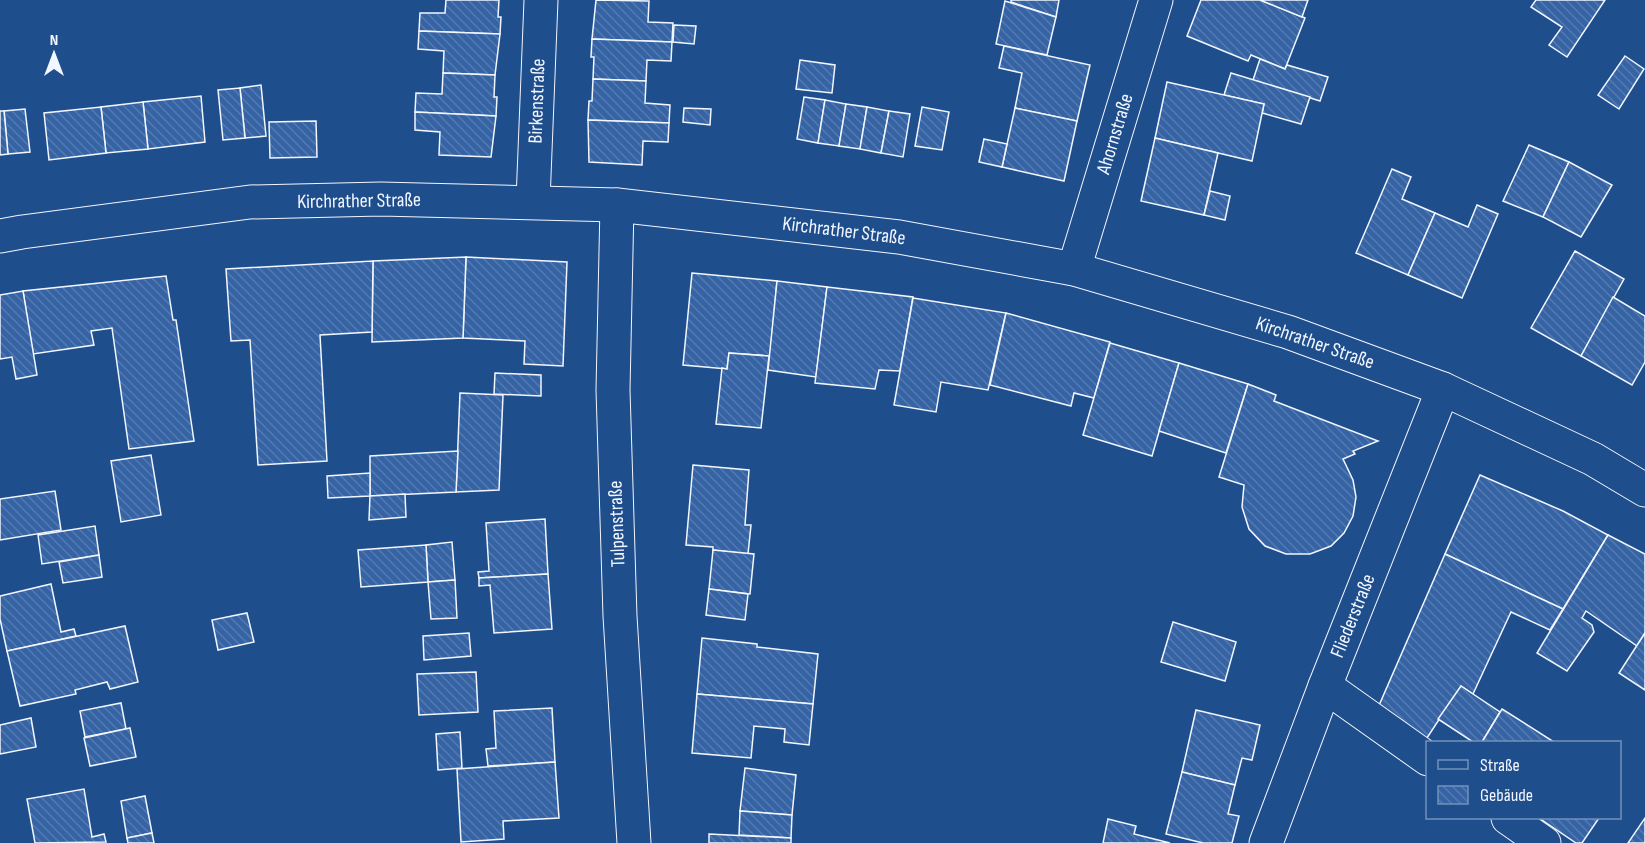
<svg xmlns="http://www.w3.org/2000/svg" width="1645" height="843" font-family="'Sofia Sans Condensed',sans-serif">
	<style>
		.building { fill: url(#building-back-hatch); stroke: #f2f6ff; stroke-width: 1.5 }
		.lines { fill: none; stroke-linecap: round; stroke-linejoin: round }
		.minor-casing { stroke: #f2f6ff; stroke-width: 35 }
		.secondary-casing { stroke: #f2f6ff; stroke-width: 35 }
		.minor { stroke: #1f4e8c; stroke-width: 33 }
		.secondary { stroke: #1f4e8c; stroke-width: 33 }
		.labels { text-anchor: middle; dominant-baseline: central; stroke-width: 4.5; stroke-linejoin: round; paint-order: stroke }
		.street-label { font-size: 20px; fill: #f2f6ff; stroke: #1f4e8c }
	</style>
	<defs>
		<pattern id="building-back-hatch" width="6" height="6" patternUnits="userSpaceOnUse" patternTransform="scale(1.5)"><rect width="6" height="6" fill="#3563a3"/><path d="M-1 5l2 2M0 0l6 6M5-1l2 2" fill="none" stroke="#537ab1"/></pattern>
	</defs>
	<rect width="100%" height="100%" fill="#1f4e8c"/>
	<g class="building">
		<path d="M446 0H499L498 17H501L500 34 419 31 420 13H445Z"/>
		<path d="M596 0 649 1 648 22 673 23 672 42 592 39Z"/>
		<path d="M1011 0H1059L1056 17 1011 2Z"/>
		<path d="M1201 0H1260L1305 18 1285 69 1251 55 1248 61 1187 36Z"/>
		<path d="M1260 0H1308L1302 17Z"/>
		<path d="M1536 0H1605L1567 57 1549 45 1562 27 1531 7Z"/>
		<path d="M1005 1 1056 17 1047 55 996 44Z"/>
		<path d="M674 25 696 26 694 44 673 42Z"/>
		<path d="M419 31 500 34 495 75 443 73 444 51 418 49Z"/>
		<path d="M592 39 672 42 671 61 647 60 646 81 593 79 594 57H591Z"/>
		<path d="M1004 46 1090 65 1077 121 1015 108 1022 73 999 68Z"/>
		<path d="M1625 56 1644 69 1619 109 1598 95Z"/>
		<path d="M1260 59 1285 69 1287 65 1328 77 1320 101 1253 80Z"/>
		<path d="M800 60 835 65 832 93 796 89Z"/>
		<path d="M443 73 495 75 494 97H497L496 116 415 112 416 93 442 94Z"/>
		<path d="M1231 73 1310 97 1301 124 1262 113 1264 104 1224 95Z"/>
		<path d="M593 79 646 81 645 103 670 105 669 123 588 120 589 101H592Z"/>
		<path d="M1167 82 1264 104 1252 161 1155 138Z"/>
		<path d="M261 85 266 136 245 138 240 88Z"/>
		<path d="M240 88 245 138 223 140 218 90Z"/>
		<path d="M201 96 205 142 148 149 143 102Z"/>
		<path d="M804 97 825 100 818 143 797 139Z"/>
		<path d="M825 100 846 104 839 146 818 143Z"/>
		<path d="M143 102 148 149 106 153 101 107Z"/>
		<path d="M846 104 867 107 860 149 839 146Z"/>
		<path d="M101 107 106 153 49 160 44 113Z"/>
		<path d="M867 107 889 111 881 153 860 149Z"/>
		<path d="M922 107 949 112 942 150 915 146Z"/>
		<path d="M684 108 711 109 710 125 683 122Z"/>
		<path d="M1015 108 1077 121 1064 181 1002 167Z"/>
		<path d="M25 109 30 152 8 154 4 111Z"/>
		<path d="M0 111H4L8 154 0 155Z"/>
		<path d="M889 111 910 114 903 157 881 153Z"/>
		<path d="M415 112 496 116 491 157 439 155 440 132 415 130Z"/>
		<path d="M588 120 669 123 668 142 643 141 642 165 589 162Z"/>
		<path d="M316 121 317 157 270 158 269 122Z"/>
		<path d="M1155 138 1218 153 1204 215 1141 201Z"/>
		<path d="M984 139 1007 144 1002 167 979 162Z"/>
		<path d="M1529 145 1569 162 1543 217 1503 201Z"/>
		<path d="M1569 162 1612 185 1581 237 1543 217Z"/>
		<path d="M1392 169 1411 177 1402 199 1435 213 1408 275 1356 253Z"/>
		<path d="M1210 191 1230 196 1225 220 1204 215Z"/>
		<path d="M1477 205 1498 214 1462 298 1408 275 1435 213 1468 227Z"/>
		<path d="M1575 251 1624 279 1581 356 1531 328Z"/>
		<path d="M466 257 567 262 563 366 524 364 525 341 463 338Z"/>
		<path d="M466 257 463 338 372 342 373 261Z"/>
		<path d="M373 261 372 332 320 335 327 461 258 465 250 340 231 341 226 269Z"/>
		<path d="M692 273 777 281 770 356 729 353 727 369 683 365Z"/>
		<path d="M166 276 173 320H176L194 441 129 449 112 328 91 331 94 345 33 354 23 291Z"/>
		<path d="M777 281 827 287 816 377 768 370Z"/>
		<path d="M827 287 913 297 900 371 879 370 875 389 815 383Z"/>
		<path d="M23 291 37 375 16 379 12 357 0 359V295Z"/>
		<path d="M1613 297 1645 316V362L1632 385 1581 356Z"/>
		<path d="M913 298 1006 313 988 390 941 382 936 412 894 405Z"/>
		<path d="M1006 313 1110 342 1094 398 1074 393 1071 406 990 385Z"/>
		<path d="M1110 343 1179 363 1152 456 1083 435Z"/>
		<path d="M729 353 769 356 761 428 716 424 722 368 727 369Z"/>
		<path d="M1179 363 1248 384 1226 453 1159 431Z"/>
		<path d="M495 373 541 375V396L494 394Z"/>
		<path d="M1248 384 1276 395 1274 401 1378 441 1353 451 1355 454 1343 459 1353 480 1356 497 1353 516 1344 533 1331 546 1310 554H1286L1265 546 1249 529 1242 507 1244 485 1219 477Z"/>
		<path d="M460 393 503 395 499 490 456 492Z"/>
		<path d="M458 451 456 492 370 496V456Z"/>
		<path d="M151 455 161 515 121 522 111 461Z"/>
		<path d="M693 465 749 470 745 525H751L748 554 713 550V547L686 545Z"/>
		<path d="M370 473V496L328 498 327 476Z"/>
		<path d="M1480 475 1563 511 1608 535 1563 609 1445 554Z"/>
		<path d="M55 491 61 530 0 540V499Z"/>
		<path d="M405 494 406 517 369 520 370 496Z"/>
		<path d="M545 519 548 574 479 578 478 572 489 571 486 523Z"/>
		<path d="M95 526 99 555 42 564 38 535Z"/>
		<path d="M1608 535 1645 554V633L1637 646 1586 611 1582 618 1592 625 1594 632 1567 671 1537 653Z"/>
		<path d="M452 542 455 580 428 582 426 545Z"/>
		<path d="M426 545 428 582 361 587 358 550Z"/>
		<path d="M713 550 754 554 750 594 709 589Z"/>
		<path d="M1445 554 1563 609 1550 630 1511 612 1473 694 1461 686 1425 741 1377 710Z"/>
		<path d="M99 555 102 577 63 583 59 562Z"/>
		<path d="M548 574 552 629 494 633 490 585 479 586V578Z"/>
		<path d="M455 580 457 618 431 619 428 582Z"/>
		<path d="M51 584 61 632 74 629 76 636 7 651 0 619V596Z"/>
		<path d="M709 589 748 594 745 620 706 615Z"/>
		<path d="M247 613 254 642 218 650 212 620Z"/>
		<path d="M1173 622 1236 642 1225 681 1161 662Z"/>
		<path d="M125 626 138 682 110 689 107 682 75 690 76 694 20 706 7 651Z"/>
		<path d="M469 633 471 656 424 660 423 636Z"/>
		<path d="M1645 633V690L1619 673Z"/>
		<path d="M702 638 757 644V647L818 654 813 704 697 694Z"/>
		<path d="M476 672 478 712 419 715 417 674Z"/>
		<path d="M1461 686 1500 712 1482 742H1473L1438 719Z"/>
		<path d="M697 694 813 704 809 745 784 742 785 729 754 726 751 758 692 753Z"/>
		<path d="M121 703 126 729 85 737 80 711Z"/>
		<path d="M552 708 555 762 488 766 486 749 496 748 494 711Z"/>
		<path d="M1502 709 1554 742H1482Z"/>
		<path d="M1196 710 1260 725 1252 760 1242 758 1235 785 1182 772Z"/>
		<path d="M31 718 36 747 0 754V725Z"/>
		<path d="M130 728 136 757 90 766 84 738Z"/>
		<path d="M460 732 462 768 438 770 436 734Z"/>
		<path d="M555 762 559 818 503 821 504 839 461 842 457 769Z"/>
		<path d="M745 768 796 775 792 815 740 811Z"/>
		<path d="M1182 772 1235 785 1228 814 1239 816 1232 843H1203L1166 834Z"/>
		<path d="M84 789 92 837 104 834 106 842 35 843 27 799Z"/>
		<path d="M145 796 152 833 127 838 121 801Z"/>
		<path d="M740 811 792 815 791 838 739 835Z"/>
		<path d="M1539 818H1599L1582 843H1576Z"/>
		<path d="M1645 818V843H1628Z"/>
		<path d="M1108 819 1136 826 1134 834 1170 843H1103Z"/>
		<path d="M152 833 154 843H128L127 838Z"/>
		<path d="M709 834 791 838V843H709Z"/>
	</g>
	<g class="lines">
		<g class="minor-casing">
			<g id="minor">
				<path d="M533 201 541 0"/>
				<path d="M617 205 613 390 620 616 634 843"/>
				<path d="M1074 269 1156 0"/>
				<path d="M1325 686 1428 759"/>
				<path d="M1508 818 1544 843"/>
				<path d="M1266 843 1325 686 1443 389"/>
			</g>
		</g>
		<g class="secondary-casing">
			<path id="secondary" d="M0 236 22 232 250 202 381 199 617 205 899 237 1074 269 1288 332 1443 389 1593 459 1645 490"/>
		</g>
		<use href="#minor" class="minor"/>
		<use href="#secondary" class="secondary"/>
	</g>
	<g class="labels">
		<g class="street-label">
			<text transform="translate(537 101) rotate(-88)">Birkenstraße</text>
			<text transform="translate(1115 134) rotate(-73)">Ahornstraße</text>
			<text transform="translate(359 201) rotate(-1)">Kirchrather Straße</text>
			<text transform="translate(844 231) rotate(7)">Kirchrather Straße</text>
			<text transform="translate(1315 343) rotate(19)">Kirchrather Straße</text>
			<text transform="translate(617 524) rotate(-92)">Tulpenstraße</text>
			<text transform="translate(1353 616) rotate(-68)">Fliederstraße</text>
		</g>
	</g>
	<rect x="1426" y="741" width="195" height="78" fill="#1f4e8c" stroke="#7391ba" stroke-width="1.5"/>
	<rect x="1438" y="760" width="30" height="9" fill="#1f4e8c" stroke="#7391ba" stroke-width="1.5"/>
	<text x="1480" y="771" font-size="18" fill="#f2f6ff">Straße</text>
	<rect x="1438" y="786" width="30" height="18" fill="url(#building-back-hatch)" stroke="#7391ba" stroke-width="1.5"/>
	<text x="1480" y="801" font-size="18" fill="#f2f6ff">Gebäude</text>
	<g transform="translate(54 54)" stroke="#1f4e8c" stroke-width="4.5" paint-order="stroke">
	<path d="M0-4.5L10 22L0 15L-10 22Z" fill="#f2f6ff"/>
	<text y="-9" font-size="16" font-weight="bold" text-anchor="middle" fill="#f2f6ff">N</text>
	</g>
</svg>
